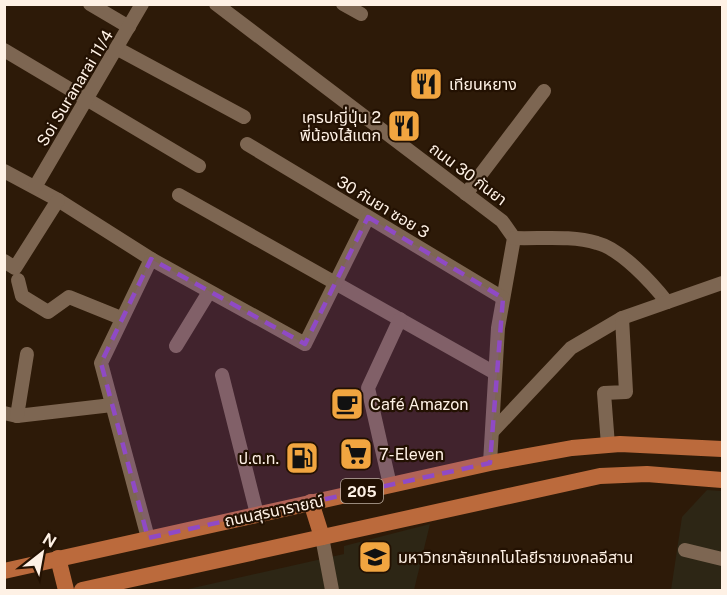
<svg xmlns="http://www.w3.org/2000/svg" width="727" height="595" font-family="'Public Sans','Noto Sans Thai',sans-serif">
	<style>
		.education { fill: #2d2615 }
		.lines { fill: none; stroke-linecap: round; stroke-linejoin: round }
		.minor { stroke: #7d6652; stroke-width: 14 }
		.major { stroke: #bb6a3c; stroke-width: 16 }
		.marked { fill: #8f4ac5; fill-opacity: 0.2; stroke: #8f4ac5; stroke-width: 4.5; stroke-dasharray: 12 8; stroke-linejoin: round }
		.labels { text-anchor: middle; dominant-baseline: central; stroke-width: 4.5; stroke-linejoin: round; paint-order: stroke }
		.shield { fill: #231102; stroke: #bcaea1; stroke-width: 1.5 }
		.shield-label { font-size: 15px; font-weight: bold; fill: #fef1e5 }
		.poi-label { font-size: 16px; fill: #fef1e5; stroke: #231102; text-anchor: start }
		.street-label { font-size: 16px; fill: #fef1e5; stroke: #231102 }
	</style>
	<rect width="100%" height="100%" fill="#2d1a08"/>
	<g class="education">
		<path d="M707 490 722 491V590H671L682 517Z"/>
		<path d="M430 524 414 590H184L344 554V546Z"/>
	</g>
	<g class="lines">
		<g class="minor">
			<path d="M90 4 129 27"/>
			<path d="M216 4 502 221 514 238 498 328 490 463"/>
			<path d="M343 4 361 14"/>
			<path d="M118 49 244 117"/>
			<path d="M4 50 199 166"/>
			<path d="M247 144 503 298"/>
			<path d="M4 171 58 200 151 259 101 363 148 538"/>
			<path d="M35 187 142 4"/>
			<path d="M466 194 544 91"/>
			<path d="M179 195 495 373"/>
			<path d="M514 238C540 239 571 235 597 243 621 249 652 283 667 302"/>
			<path d="M151 259 305 344 368 217"/>
			<path d="M4 261 15 268 58 200"/>
			<path d="M18 280 22 296 48 312 69 297 121 318"/>
			<path d="M176 346 209 292"/>
			<path d="M222 375 257 514"/>
			<path d="M4 413 17 416 112 405"/>
			<path d="M17 416 27 354"/>
			<path d="M492 432 571 348 622 318 722 283"/>
			<path d="M608 445 604 393 626 392 622 318"/>
			<path d="M390 485 368 388 400 319"/>
			<path d="M322 537 332 590"/>
			<path d="M685 550 722 559"/>
		</g>
		<g class="major">
			<path d="M311 502 322 537"/>
			<path d="M58 558 66 590"/>
			<path d="M4 571 490 463 572 448 620 444 722 449"/>
			<path d="M82 590 600 476 647 474 722 480"/>
		</g>
	</g>
	<path class="marked" d="M368 217 503 298 490 463 148 538 101 363 151 259 305 344Z"/>
	<defs>
		<g id="restaurant-square" transform="scale(1.725)"><rect x="-9" y="-9" width="18" height="18" rx="4" fill="#f1a540" stroke="#231102"/><path d="M-5-6h1v4h1v-4h1v4h1v-4h1v5L-1.5 .5V6h-2V.5L-5-1ZM5-6V6H3V1.5H1.5Q1.5-4 5-6Z" fill="#111"/></g>
		<g id="cafe-square" transform="scale(1.725)"><rect x="-9" y="-9" width="18" height="18" rx="4" fill="#f1a540" stroke="#231102"/><path d="M-5.5-4.5H6V0H3Q3 3.5 0 3.5H-2.5Q-5.5 3.5-5.5 0ZM3-3.2v2h1.7v-2ZM-6 4.5H4V6H-6Z" fill="#111"/></g>
		<g id="supermarket-square" transform="scale(1.725)"><rect x="-9" y="-9" width="18" height="18" rx="4" fill="#f1a540" stroke="#231102"/><path d="M-6-5.5h2.5l.6 2H6L4.5 2H-2.5L-4.4-4H-6ZM-1.5 3.2a1.3 1.3 0 1 0 .1 0ZM3 3.2a1.3 1.3 0 1 0 .1 0Z" fill="#111"/></g>
		<g id="fuel-square" transform="scale(1.725)"><rect x="-9" y="-9" width="18" height="18" rx="4" fill="#f1a540" stroke="#231102"/><path d="M-5.5-6h7V0h2V4h1.3V-2.5L3-4.5l.8-.8L6-3V5H2.5V1h-1V6h-7ZM-4.2-4.7v3.2H.2V-4.7Z" fill="#111"/></g>
		<g id="university-square" transform="scale(1.725)"><rect x="-9" y="-9" width="18" height="18" rx="4" fill="#f1a540" stroke="#231102"/><path d="M0-5L7-2L0 1L-7-2ZM-4 1L0 2.5L4 1V4Q0 6-4 4Z" fill="#111"/></g>
	</defs>
	<g fill-rule="evenodd">
		<use href="#restaurant-square" x="426" y="84"/>
		<use href="#restaurant-square" x="404" y="126"/>
		<use href="#cafe-square" x="347" y="404"/>
		<use href="#supermarket-square" x="356" y="454"/>
		<use href="#fuel-square" x="302" y="458"/>
		<use href="#university-square" x="375" y="557"/>
	</g>
	<g class="labels">
		<rect class="shield" x="341" y="479" width="42" height="24" rx="4.5"/>
		<g class="shield-label">
			<text x="362" y="491">205</text>
		</g>
		<g class="poi-label">
			<text x="449" y="84">เทียนหยาง</text>
			<text x="381" y="117" text-anchor="end">เครปญี่ปุ่น 2<tspan x="381" dy="18">พี่น้องไส้แตก</tspan></text>
			<text x="370" y="404">Café Amazon</text>
			<text x="379" y="454">7-Eleven</text>
			<text x="279" y="458" text-anchor="end">ป.ต.ท.</text>
			<text x="398" y="557">มหาวิทยาลัยเทคโนโลยีราชมงคลอีสาน</text>
		</g>
		<g class="street-label">
			<text transform="translate(75 88) rotate(-59)">Soi Suranarai 11/4</text>
			<text transform="translate(468 174) rotate(37)">ถนน 30 กันยา</text>
			<text transform="translate(383 207) rotate(31)">30 กันยา ซอย 3</text>
			<text transform="translate(274 511) rotate(-12)">ถนนสุรนารายณ์</text>
		</g>
	</g>
	<rect width="727" height="595" fill="none" stroke="#fef1e5" stroke-width="12"/>
	<g transform="translate(42 553) rotate(31)" stroke="#231102" stroke-width="4.5" paint-order="stroke">
	<path d="M0-4.5L10 22L0 15L-10 22Z" fill="#fef1e5"/>
	<text y="-9" font-size="16" font-weight="bold" text-anchor="middle" fill="#fef1e5">N</text>
	</g>
</svg>
